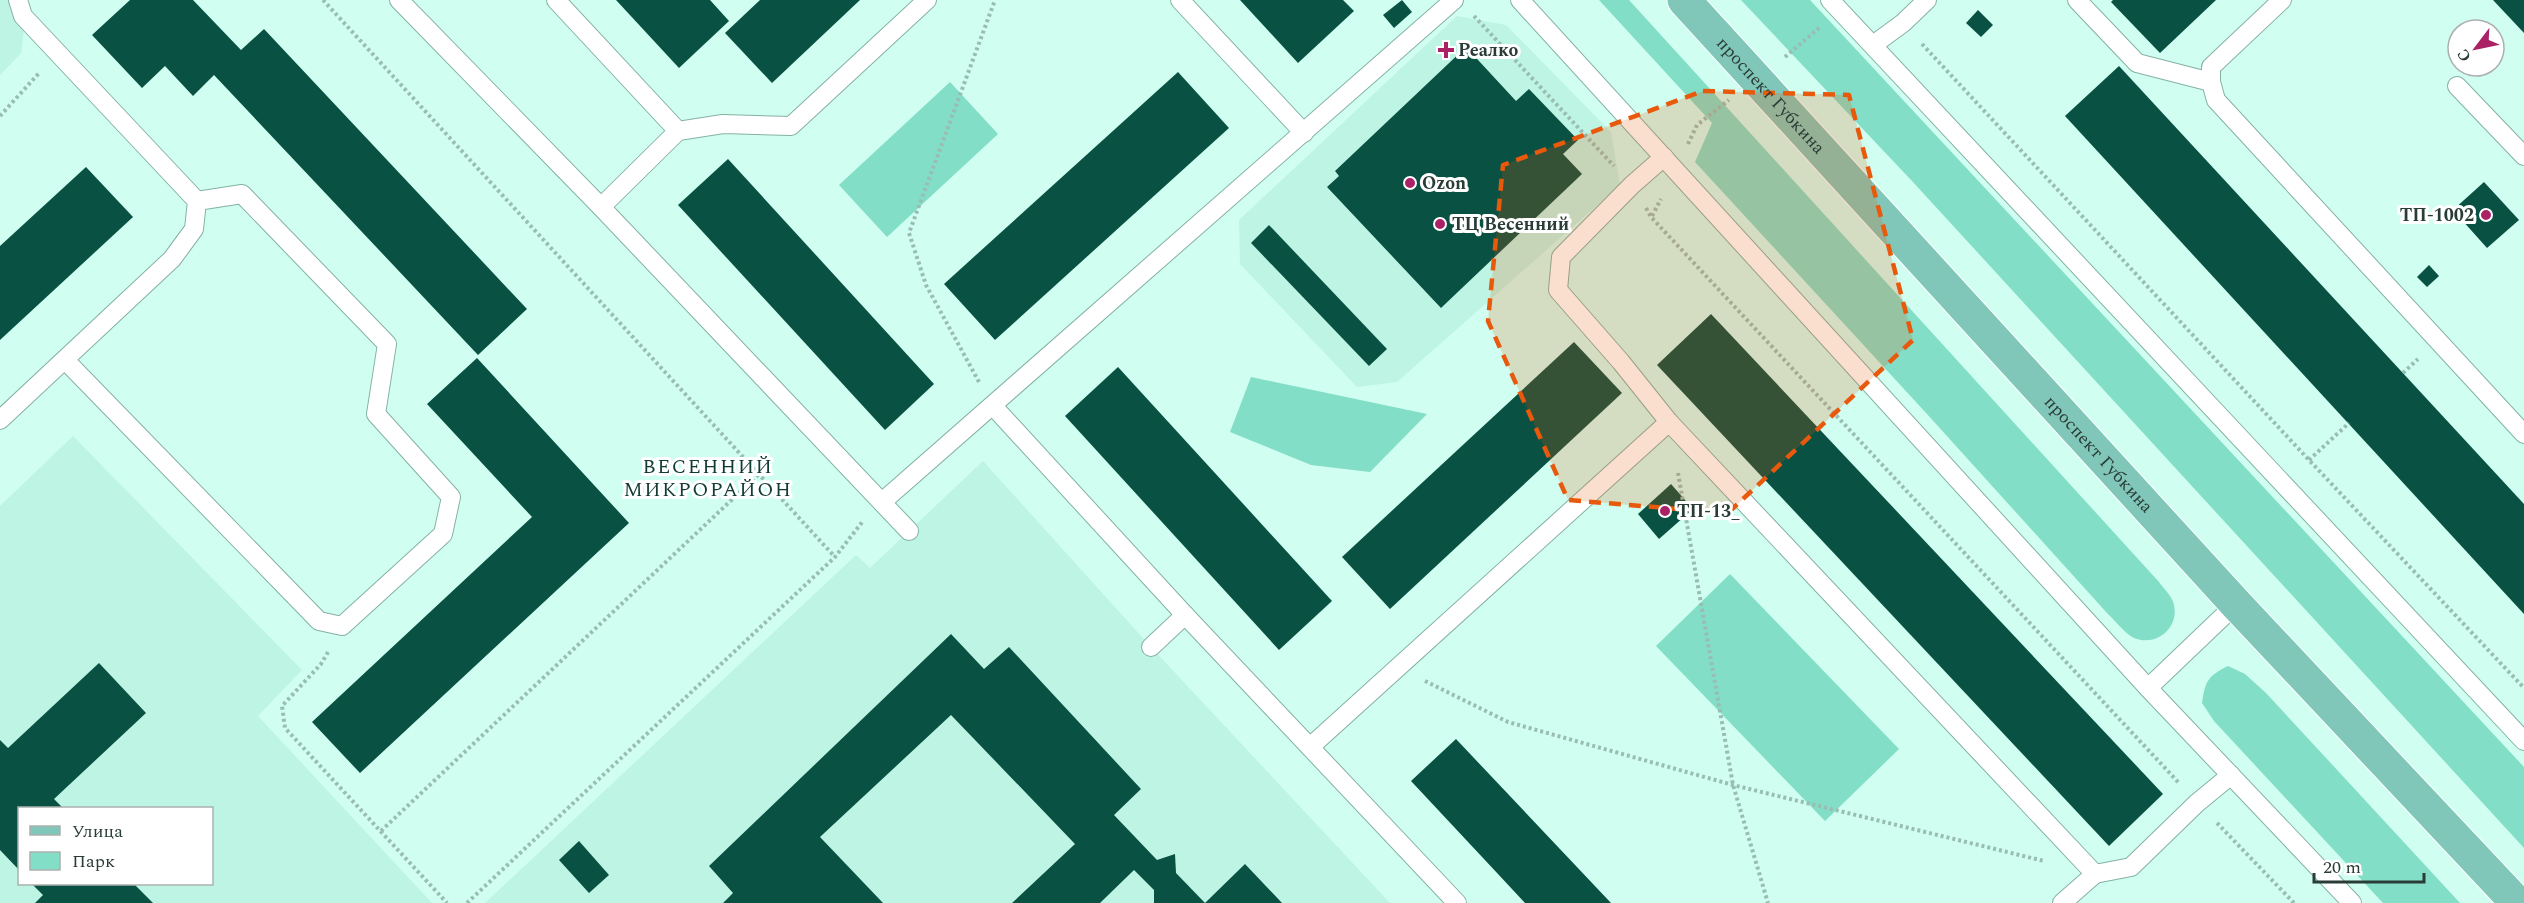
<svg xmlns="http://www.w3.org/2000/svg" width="2524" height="903" font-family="Spectral,serif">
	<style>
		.built { fill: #bef4e4; fill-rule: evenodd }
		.green { fill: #82dec7 }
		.building { fill: #095143 }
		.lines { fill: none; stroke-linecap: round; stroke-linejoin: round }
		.lane-casing { stroke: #85b1a5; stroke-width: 20 }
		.primary-casing { stroke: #fff; stroke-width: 35 }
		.path { stroke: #99bdb3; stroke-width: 4; stroke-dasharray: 3 3; stroke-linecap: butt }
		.lane { stroke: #fff; stroke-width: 18 }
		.primary { stroke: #80c7b9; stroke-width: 33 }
		.marked { fill: #e8590c; fill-opacity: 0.2; stroke: #e8590c; stroke-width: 4.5; stroke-dasharray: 12 8; stroke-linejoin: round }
		.poi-dot { fill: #aa2166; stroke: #fff; stroke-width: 2 }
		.labels { text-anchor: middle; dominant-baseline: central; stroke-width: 6; stroke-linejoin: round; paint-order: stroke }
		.poi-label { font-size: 18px; font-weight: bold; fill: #2a3c37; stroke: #fff; text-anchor: start }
		.street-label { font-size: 18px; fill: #2a3c37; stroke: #fff }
		.neighbourhood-label { font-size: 20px; letter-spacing: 1.5px; fill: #113c32; stroke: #fff }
	</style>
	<rect width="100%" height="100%" fill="#d0fef1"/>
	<g class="built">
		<path d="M0 0H28L21 53 0 75Z"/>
		<path d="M1457 16 1506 25 1611 132 1620 185 1397 382 1357 387 1240 264 1239 220Z"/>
		<path d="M73 436 302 670 258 716 432 903H0V506ZM20 808H212V884H20Z"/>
		<path d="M983 461 1151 647 1390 903H485L856 555 870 568Z"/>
	</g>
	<g class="green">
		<path d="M1599 0H1629L2159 582C2163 588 2173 597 2174 605 2179 628 2157 647 2134 638 2124 633 2115 620 2107 613L1927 414 1695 162 1712 123Z"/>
		<path d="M1741 0H1810L2524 767V848L1912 181Z"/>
		<path d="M950 82 998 134 887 237 839 185Z"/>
		<path d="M1251 377 1427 414 1370 472 1311 465 1230 432Z"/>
		<path d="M1730 574 1899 749 1825 821 1656 646Z"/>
		<path d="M2228 666 2245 674 2266 693 2460 903H2383L2214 721 2202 703C2205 681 2208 676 2228 666Z"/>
	</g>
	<g class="building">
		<path d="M130 0H193L241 50 264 29 527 309 478 355 214 75 193 96 165 66 142 88 92 35Z"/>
		<path d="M616 0H710L729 21 679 68Z"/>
		<path d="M760 0H860L772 83 725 33Z"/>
		<path d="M1240 0H1343L1354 11 1298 63Z"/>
		<path d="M1402 0 1412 12 1394 28 1383 15Z"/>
		<path d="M2113 0H2216L2160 53 2111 2Z"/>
		<path d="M2493 0H2524V33Z"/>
		<path d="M1978 10 1993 25 1981 37 1966 23Z"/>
		<path d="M1466 47 1516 101 1529 89 1578 140 1563 154 1582 174 1441 308 1327 187 1339 176 1335 171Z"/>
		<path d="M2119 66 2524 504V614L2065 116Z"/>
		<path d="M1178 72 1229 128 995 340 944 284Z"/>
		<path d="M728 159 934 384 885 430 678 205Z"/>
		<path d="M86 167 133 217 0 340V246Z"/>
		<path d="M2484 182 2519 220 2487 248 2453 210Z"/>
		<path d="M1269 225 1387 349 1369 366 1251 243Z"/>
		<path d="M2429 265 2439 276 2427 287 2417 277Z"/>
		<path d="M1711 314 2163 794 2109 846 1657 365Z"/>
		<path d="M1574 342 1622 393 1390 609 1342 557Z"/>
		<path d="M477 358 629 523 360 773 312 722 532 517 427 404Z"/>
		<path d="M1118 367 1332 601 1279 650 1065 416Z"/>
		<path d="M1671 484 1693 509 1659 539 1638 514Z"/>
		<path d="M951 634 984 669 1009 647 1141 789 1114 815 1157 860 1175 854 1176 873 1205 903 1245 864 1282 903H1154V890L1134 870 1100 903H1012L1075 844 951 715 820 837 883 903H723L733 893 709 866Z"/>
		<path d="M99 663 146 713 54 799 63 808H20V871L0 850V740L8 748Z"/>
		<path d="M1456 739 1611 903H1525L1498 874 1411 781Z"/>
		<path d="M579 841 609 875 589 893 559 860Z"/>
		<path d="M32 884H134L153 903H35L43 895Z"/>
	</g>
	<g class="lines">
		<g class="lane-casing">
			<g id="lane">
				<path d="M399 0 601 207 909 531"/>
				<path d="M556 0 678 131"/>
				<path d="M1180 0 1304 133"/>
				<path d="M1520 0 2148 688 2352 903"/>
				<path d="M1830 0 2524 741"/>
				<path d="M2077 0 2137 63 2211 82"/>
				<path d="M2282 0 2211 67V82L2216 100 2524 434"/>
				<path d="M1873 45 1903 23 1927 0"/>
				<path d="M2457 86 2524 156"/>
				<path d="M1664 157 1632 185 1561 257 1558 290 1621 362 1669 422 2095 874 2131 867 2197 803 2231 775"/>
				<path d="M601 207 678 131 723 124 791 126 927 0"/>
				<path d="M65 360 319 621 342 626 443 534 451 497 376 414 387 344 242 194 197 201"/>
				<path d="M993 406 1185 615 1457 903"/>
				<path d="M0 420 172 259 194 229 197 201 23 16 18 0"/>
				<path d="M882 502 1454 0"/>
				<path d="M1151 647 1185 615"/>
				<path d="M2148 688 2236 604"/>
				<path d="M1310 747 1669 422"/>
				<path d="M2062 903 2095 874"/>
			</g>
		</g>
		<g class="primary-casing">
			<g id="primary">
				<path id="s1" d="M1684 0 2236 604 2517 903"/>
			</g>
		</g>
		<g class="path">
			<path d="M323 0 835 557"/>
			<path d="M1474 16 1614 166"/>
			<path d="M1922 44 2309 460 2524 688"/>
			<path d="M1785 57 1820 27"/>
			<path d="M0 116 40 72"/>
			<path d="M1688 144 1697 125 1729 100"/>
			<path d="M1646 208 1651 217 2179 783"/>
			<path d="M1652 216 1661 199"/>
			<path d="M2403 373 2418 359"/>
			<path d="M979 382 926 285 909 233 995 0"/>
			<path d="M2309 460 2349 423"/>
			<path d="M1678 473 1733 785 1768 903"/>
			<path d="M328 652 321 664 282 706 285 728 447 903"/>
			<path d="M1425 681 1508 722 1733 785 2044 861"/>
			<path d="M2217 823 2294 903"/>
			<path d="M381 831 758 475"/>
			<path d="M467 903 835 557 863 521"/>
		</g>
		<use href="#lane" class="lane"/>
		<use href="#primary" class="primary"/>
	</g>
	<path class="marked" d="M1703 91 1849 95 1913 340 1728 513 1568 500 1488 321 1503 165Z"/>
	<g class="poi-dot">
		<path d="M1443 41h6v6h6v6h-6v6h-6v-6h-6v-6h6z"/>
		<circle cx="1410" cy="183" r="6"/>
		<circle cx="2486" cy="215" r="6"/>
		<circle cx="1440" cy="224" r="6"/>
		<circle cx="1665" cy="511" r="6"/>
	</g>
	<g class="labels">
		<g class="poi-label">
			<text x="1458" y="50">Реалко</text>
			<text x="1422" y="183">Ozon</text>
			<text x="2474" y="215" text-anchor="end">ТП-1002</text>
			<text x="1452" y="224">ТЦ Весенний</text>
			<text x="1677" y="511">ТП-13_</text>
		</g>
		<g class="street-label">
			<text stroke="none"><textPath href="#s1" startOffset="129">проспект Губкина</textPath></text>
			<text stroke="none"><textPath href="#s1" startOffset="615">проспект Губкина</textPath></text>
		</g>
		<g class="neighbourhood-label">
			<text x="708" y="467">ВЕСЕННИЙ<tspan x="708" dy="23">МИКРОРАЙОН</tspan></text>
		</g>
	</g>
	<rect x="18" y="807" width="195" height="78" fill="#ffffff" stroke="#aab1af" stroke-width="1.5"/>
	<rect x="30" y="826" width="30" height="9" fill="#80c7b9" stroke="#aab1af" stroke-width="1.5"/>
	<text x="72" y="837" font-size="18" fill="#2a3c37">Улица</text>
	<rect x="30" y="852" width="30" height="18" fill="#82dec7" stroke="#aab1af" stroke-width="1.5"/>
	<text x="72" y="867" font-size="18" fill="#2a3c37">Парк</text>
	<g transform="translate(2476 48) rotate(238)"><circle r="28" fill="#ffffff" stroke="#aab1af" stroke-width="1.5"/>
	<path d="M0-4.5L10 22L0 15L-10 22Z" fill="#aa2166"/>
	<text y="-9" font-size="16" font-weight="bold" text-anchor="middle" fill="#2a3c37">С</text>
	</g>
	<path d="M2314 873v9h110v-9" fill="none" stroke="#2a3c37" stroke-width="3"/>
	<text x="2323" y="873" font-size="18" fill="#2a3c37" stroke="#ffffff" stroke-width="4.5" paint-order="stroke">20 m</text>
</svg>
